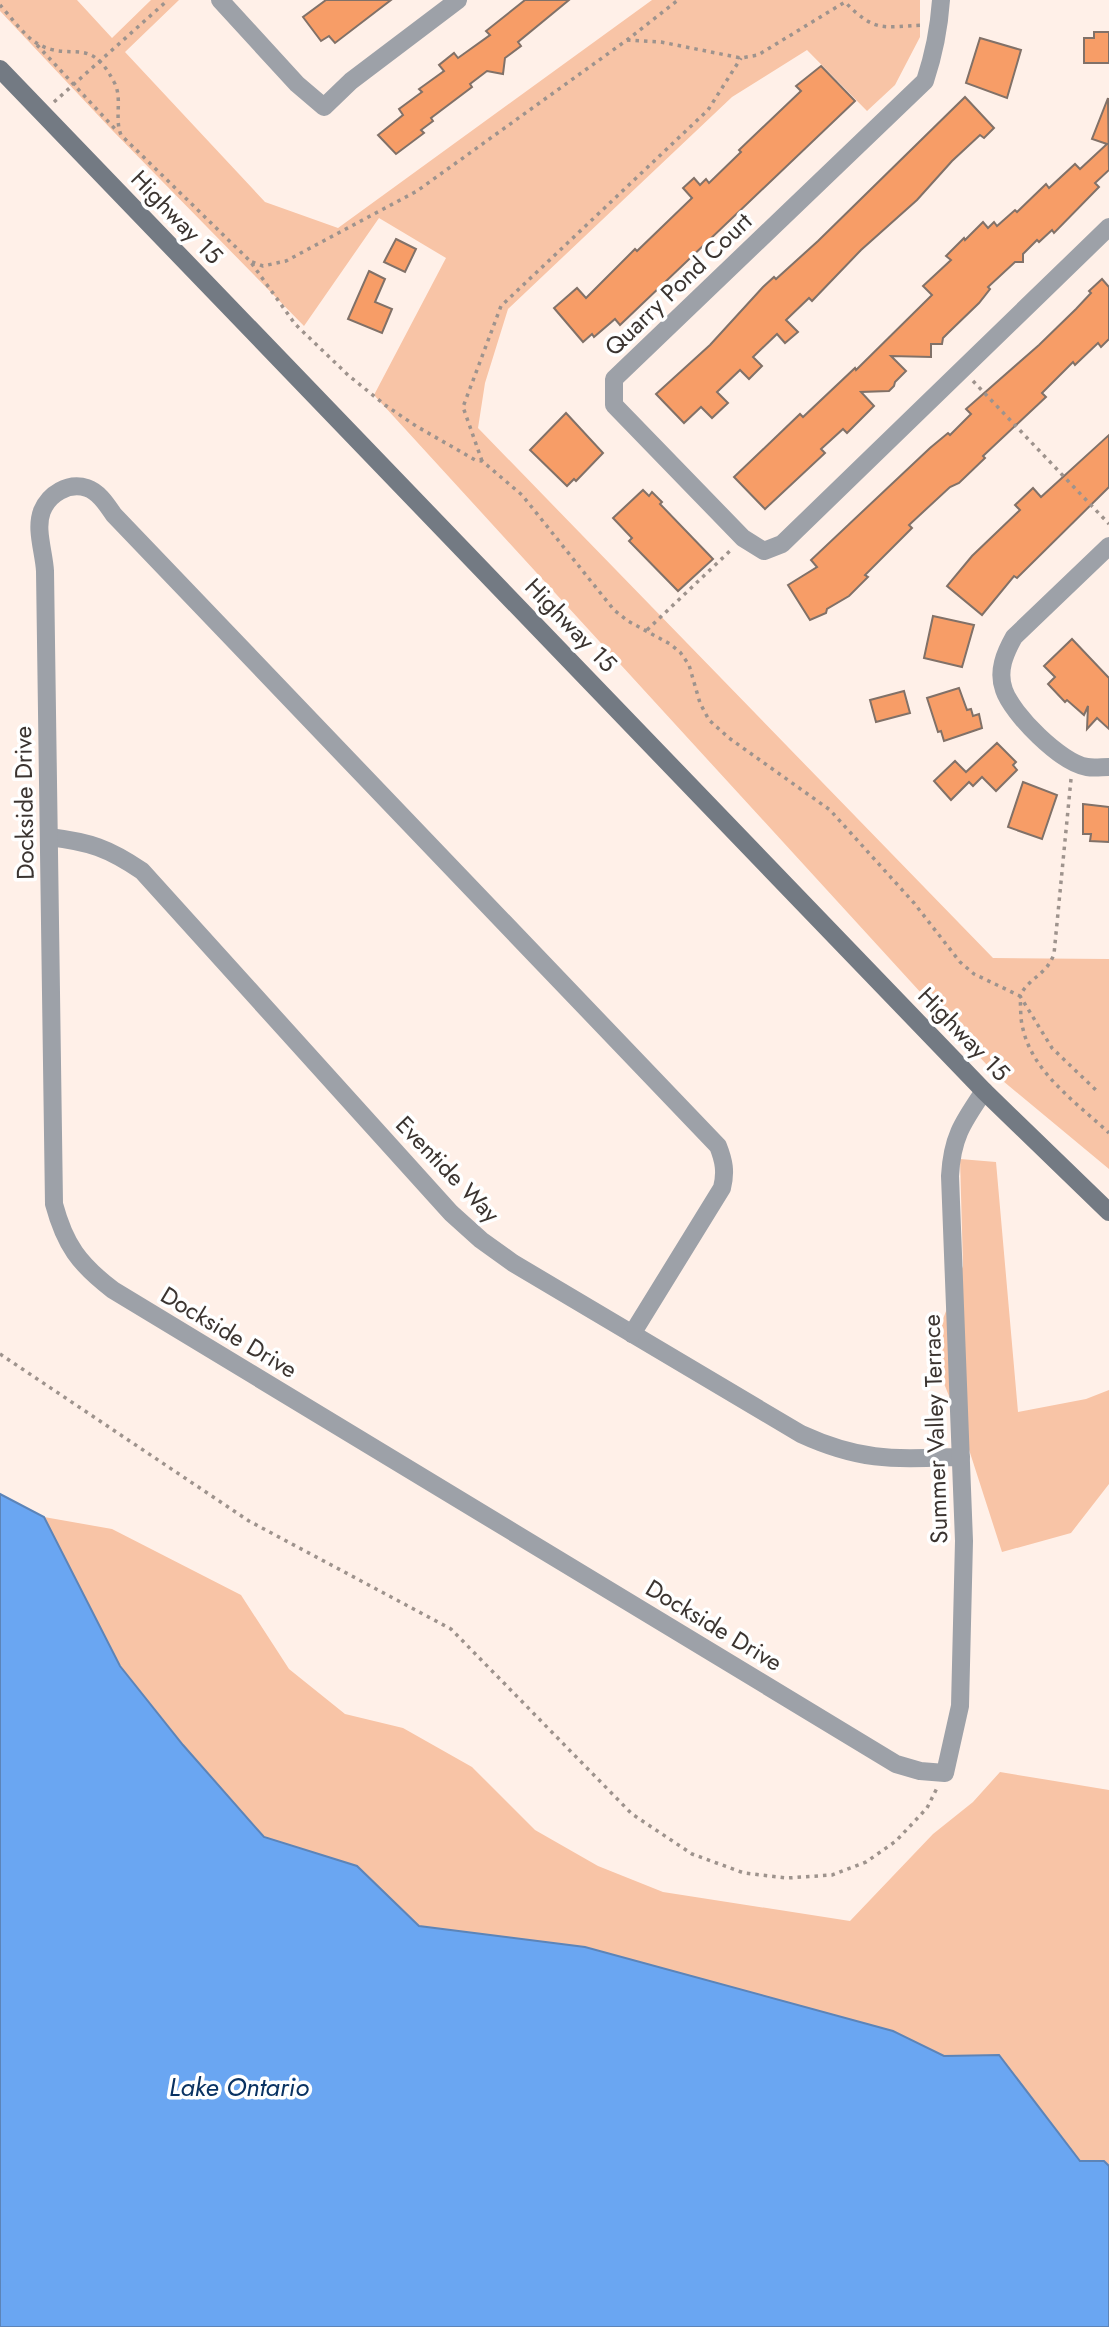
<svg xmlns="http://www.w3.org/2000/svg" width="1109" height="2327" font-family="Jost,sans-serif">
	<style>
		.green { fill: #f8c4a6 }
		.water { fill: #6aa6f2; stroke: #5c84b8; stroke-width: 2 }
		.building { fill: #f79d67; stroke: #817168; stroke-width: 2 }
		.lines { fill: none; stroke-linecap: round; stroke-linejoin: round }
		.path { stroke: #9e938d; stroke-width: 3.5; stroke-dasharray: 3.5 5; stroke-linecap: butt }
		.street { stroke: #9da1a8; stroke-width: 18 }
		.secondary { stroke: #737a83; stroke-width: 18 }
		.labels { text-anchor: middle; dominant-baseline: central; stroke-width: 7; stroke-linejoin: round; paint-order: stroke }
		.street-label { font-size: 24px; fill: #3b3430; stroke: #fff }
		.water-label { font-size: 26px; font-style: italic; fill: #093262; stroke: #fff }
	</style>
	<rect width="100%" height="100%" fill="#fff0e8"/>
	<g class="green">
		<path d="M0 0H77L112 38 151 0H179L125 52 265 202 338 228 652 0H920V37L895 85 867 111 807 50 732 97 508 309 485 383 478 428 993 958 1109 959V1169L997 1076 374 395 446 258 379 218 304 326 111 129 0 11Z"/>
		<path d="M960 1159 996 1162 1018 1412 1086 1399 1109 1390V1484L1071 1533 1002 1552 963 1431 931 1351 963 1266Z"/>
		<path d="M44 1517 112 1529 241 1595 289 1669 345 1714 403 1728 472 1767 535 1830 598 1866 663 1892 850 1921 933 1834 973 1802 1000 1772 1109 1790V2166L1103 2161 1080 2162 999 2055 944 2056 893 2031 585 1947 419 1926 357 1866 264 1837 183 1745 120 1666Z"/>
	</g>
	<path class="water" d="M0 1494 44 1517 120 1666 183 1745 264 1837 357 1866 419 1926 585 1947 893 2031 944 2056 999 2055 1080 2161H1104L1109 2166V2327H0Z"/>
	<g class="building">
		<path d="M326 0H391L335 43 329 36 321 41 303 17Z"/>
		<path d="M525 0H569L518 42 521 46 505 58 503 74 487 71 470 84 472 87 431 118 433 121 421 130 424 133 396 154 378 135 403 115 399 109 422 92 419 89 444 71 439 65 454 53 458 58 490 35 486 31Z"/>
		<path d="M1094 32H1109V63H1084V38H1094Z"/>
		<path d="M980 38 1021 50 1007 98 966 83Z"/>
		<path d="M821 66 855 101 620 325 615 319 594 337 592 334 583 342 554 308 577 288 586 298 635 249 637 251 692 198 683 188 694 178 700 185 706 179 709 183 741 152 739 150 801 91 796 86Z"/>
		<path d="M965 97 994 128 984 138 980 135 952 161 917 200 861 250 812 301 809 298 786 320 798 332 785 343 777 334 753 357 762 366 749 379 740 370 717 392 728 403 712 418 701 407 684 423 656 394 710 345 763 287 774 277 776 279 818 241Z"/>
		<path d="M1108 98 1109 170 1095 183 1099 187 1054 233 1052 230 1039 242 1037 240 1023 254V262H1015L988 287 990 289 979 303 948 333 943 338 942 344H931V357L891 356 906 371 895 382 894 386 889 391 861 392 874 406 847 433 843 429 821 449 825 453 765 509 734 477 800 414 803 417 855 368 856 370 932 295 923 286 951 260 946 256 964 238 965 240 983 222 988 228 994 222 997 226 1015 210 1017 212 1046 184 1049 188 1075 164 1080 169 1107 144 1092 139Z"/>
		<path d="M396 239 416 249 405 272 384 262Z"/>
		<path d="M369 271 385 279 375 302 392 309 382 333 348 319Z"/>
		<path d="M1102 279 1109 287V339L1101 347 1098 343 1075 365 1073 362 1042 393 1046 397 983 456 985 458 959 483 950 487 909 525 912 528 865 575 868 577 849 596 827 609 826 613 810 620 788 585 817 567 811 560 930 448 948 433 950 435 971 414 966 409 1039 345 1076 309 1091 293 1089 291Z"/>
		<path d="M566 413 603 453 576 481 574 479 567 486 530 450Z"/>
		<path d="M1109 435V487L1017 578 1014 576 982 615 947 586 972 556 1020 510 1015 505 1033 488 1041 497Z"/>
		<path d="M643 490 649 496 652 492 662 502 660 504 713 559 678 591 629 541 632 538 613 518Z"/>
		<path d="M933 616 974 625 962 667 924 658Z"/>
		<path d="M1072 639 1109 678V729L1097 718 1087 729 1088 706 1084 715 1067 700 1065 702 1048 684 1055 677 1044 666Z"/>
		<path d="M959 688 967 710 971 709 973 716 979 714 982 728 944 741 941 731 938 732 927 698Z"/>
		<path d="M904 691 910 713 876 722 870 700Z"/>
		<path d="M997 743 1016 762 1013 765 1017 770 996 791 982 777 973 786 969 782 951 800 934 781 955 761 966 772Z"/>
		<path d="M1023 782 1057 795 1042 839 1008 827Z"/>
		<path d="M1083 804 1109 807V842L1090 841 1091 834H1083Z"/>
	</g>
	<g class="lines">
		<g class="path">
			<path d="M0 5C11 17 24 36 38 44 73 63 89 34 114 82 123 98 114 118 121 135L250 261 295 324 348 375 385 405 416 426 475 460 482 461 522 495 614 610 628 621 670 644 680 652 689 665 700 703 709 720 729 738 830 810 914 903 960 962 974 974 1020 996C1021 1007 1020 1019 1023 1029 1033 1073 1077 1103 1109 1133"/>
			<path d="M627 40 661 42 741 58 758 55 845 2C875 33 883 27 923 25"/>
			<path d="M37 45 117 131"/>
			<path d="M54 102 168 0"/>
			<path d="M252 262 263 266 286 261 417 191 627 40 678 0"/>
			<path d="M973 381 1109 524"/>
			<path d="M482 461 463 407 501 306 708 110 741 58"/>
			<path d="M647 630 732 549"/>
			<path d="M1071 779 1054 954C1046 976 1029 977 1020 996L1052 1048 1099 1093"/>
			<path d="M0 1354 249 1521 451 1629 632 1814 692 1854 744 1873 787 1878 832 1875 866 1862 896 1841 927 1808 937 1788"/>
		</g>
		<g class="street">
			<path d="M220 0 297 84 324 107 351 81 458 0"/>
			<path d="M941 0C939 29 934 54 925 81L614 379V405L743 538 764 551 782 544 1109 227"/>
			<path d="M1109 546 1014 637C1005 653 997 671 1004 690 1012 714 1061 763 1087 767 1094 768 1102 767 1109 767"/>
			<path d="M49 837C90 842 108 848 142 871L451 1213 481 1240 513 1263 801 1434C862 1462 895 1459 961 1457"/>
			<path d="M632 1334 722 1188C726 1172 724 1161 718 1146L114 515C107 505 99 492 87 488 68 482 49 494 42 511 35 529 44 552 45 571L54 1204C65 1245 79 1264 113 1290L896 1764 920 1771 945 1773 960 1706 964 1541 950 1176C952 1137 963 1122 984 1091"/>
		</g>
		<path class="secondary" d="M0 69 984 1091 1109 1212"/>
	</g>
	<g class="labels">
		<g class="street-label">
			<text transform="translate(177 217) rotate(46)">Highway 15</text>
			<text transform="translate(678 284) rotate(-44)">Quarry Pond Court</text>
			<text transform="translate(571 625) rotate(46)">Highway 15</text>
			<text transform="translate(24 803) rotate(-91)">Dockside Drive</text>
			<text transform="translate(964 1034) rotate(46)">Highway 15</text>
			<text transform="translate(448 1169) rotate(46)">Eventide Way</text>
			<text transform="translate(229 1332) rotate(31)">Dockside Drive</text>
			<text transform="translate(935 1429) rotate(-92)">Summer Valley Terrace</text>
			<text transform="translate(714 1625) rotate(31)">Dockside Drive</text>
		</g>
		<g class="water-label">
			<text x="239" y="2087">Lake Ontario</text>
		</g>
	</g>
</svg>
